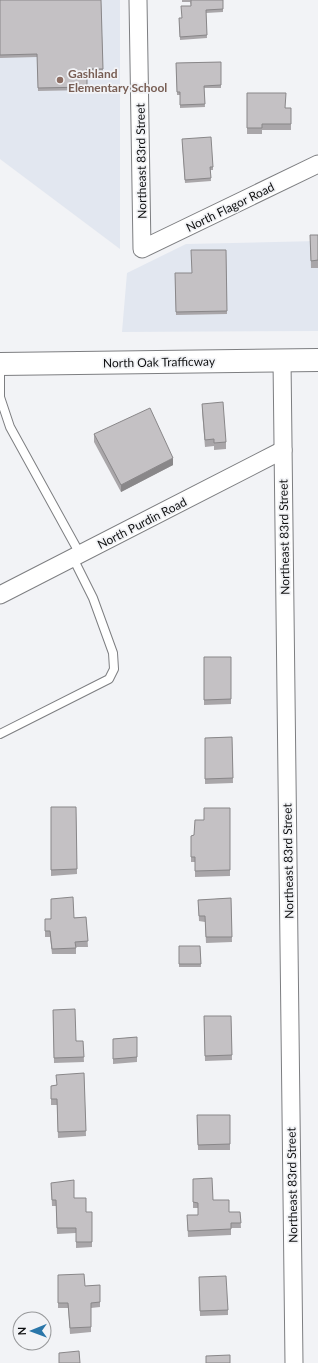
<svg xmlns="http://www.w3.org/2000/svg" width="318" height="1363" font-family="Lato,sans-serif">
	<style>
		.built { fill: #e2e7f0 }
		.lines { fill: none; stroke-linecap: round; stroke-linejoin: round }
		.service-casing { stroke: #7d7e81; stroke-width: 10 }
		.minor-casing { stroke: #7d7e81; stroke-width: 19 }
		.secondary-casing { stroke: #7d7e81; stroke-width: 24 }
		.service { stroke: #fff; stroke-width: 8 }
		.minor { stroke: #fff; stroke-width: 17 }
		.secondary { stroke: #fff; stroke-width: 22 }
		.wall { fill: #a9a6a9 }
		.shaded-wall { fill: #898789 }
		.building { fill: #c4c1c4; stroke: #898789 }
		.education-dot { fill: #8d6e63; stroke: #f2f3f6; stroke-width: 1.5 }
		.labels { text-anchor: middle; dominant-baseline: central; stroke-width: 3.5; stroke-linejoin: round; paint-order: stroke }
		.education-label { font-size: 12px; font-weight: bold; fill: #785e54; stroke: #f2f3f6; text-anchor: start }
		.street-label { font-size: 12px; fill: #0e0f10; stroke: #f2f3f6 }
	</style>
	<rect width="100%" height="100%" fill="#f2f3f6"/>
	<g class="built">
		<path d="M0 0H120V249L0 159Z"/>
		<path d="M318 241V331L122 332 127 273 186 244Z"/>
	</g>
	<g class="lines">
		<g class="service-casing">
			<g id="service">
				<path d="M0 365V397L10 427 80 554"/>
				<path d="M0 734 109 679 114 669 113 653 93 598 73 558"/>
			</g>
		</g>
		<g class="minor-casing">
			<g id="minor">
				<path d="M138 0 142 249 318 164"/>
				<path d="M282 360 294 1363"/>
				<path d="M0 595 283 450"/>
			</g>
		</g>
		<g class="secondary-casing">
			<path id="secondary" d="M0 364 318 360"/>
		</g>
		<use href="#service" class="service"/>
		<use href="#minor" class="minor"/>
		<use href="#secondary" class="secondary"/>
	</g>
	<g class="wall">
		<path d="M0 0H101L103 71 87 72V90L38 91 37 57 0 58Z"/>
		<path d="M182 0H223V12L206 13 207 38 180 40 179 18H182L191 6 190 2H182Z"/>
		<path d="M221 62V88H204L205 107 180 108V95H177L176 63Z"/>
		<path d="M247 93 286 108H291V130H262V134H247Z"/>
		<path d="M182 142 213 167V170H210L211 181 185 183Z"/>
		<path d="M310 235H318V268H311Z"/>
		<path d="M226 250 227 314 176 315 175 273H192Z"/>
		<path d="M202 404 226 442V449L214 450V446L205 447 202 411Z"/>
		<path d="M94 434 173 465 121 492 94 442Z"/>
		<path d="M204 657H231V704L204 705Z"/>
		<path d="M232 737 233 783 205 784V738Z"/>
		<path d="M51 807H76L77 874 51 876Z"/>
		<path d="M230 808V876L195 877V862H191V836L194 835 204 820Z"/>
		<path d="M231 898 232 942 206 943 205 922 199 921 198 900Z"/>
		<path d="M86 917 88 947H76V954H52L50 937H45V919Z"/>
		<path d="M179 946H200L201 967H179Z"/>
		<path d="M53 1010 76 1041H83L84 1062 54 1063Z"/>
		<path d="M204 1016H231L232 1060 205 1061Z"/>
		<path d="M137 1037V1062L113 1064V1039Z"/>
		<path d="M84 1073 86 1136 58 1138 57 1105H51V1086L56 1085Z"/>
		<path d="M197 1115H230V1150H198Z"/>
		<path d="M193 1179 213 1200 229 1212H240L241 1228H231V1235L188 1237 187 1215H198V1208H193Z"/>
		<path d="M51 1183 74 1198 86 1212H92V1247L76 1248V1233L57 1234 56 1206H52Z"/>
		<path d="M58 1275 85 1286 100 1285V1307L91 1308V1332L70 1334 68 1308H58Z"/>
		<path d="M199 1277 228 1310V1315L200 1316Z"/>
	</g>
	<path class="shaded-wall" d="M173 458V465L121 492V485Z"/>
	<g class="building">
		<path d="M0 0H101L103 69H87V87L38 88 37 54 0 55Z"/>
		<path d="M191 0H223V9L206 10 207 35 180 37 179 18H182L181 6H191Z"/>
		<path d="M221 62V85L204 86 205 104 180 105V92H177L176 63Z"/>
		<path d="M247 93H286L285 108H291V124H262V128H247Z"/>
		<path d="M211 137 213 167H210L211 178 185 180 182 139Z"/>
		<path d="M310 235H318V260L311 261Z"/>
		<path d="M191 250H226L227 311 176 312 175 273H192Z"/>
		<path d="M223 402 226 442 214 443V439L205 440 202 404Z"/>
		<path d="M150 408 173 458 121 485 94 434Z"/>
		<path d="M204 657H231V699L204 700Z"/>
		<path d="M232 737 233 778 205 779V738Z"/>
		<path d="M51 807H76L77 869 51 870Z"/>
		<path d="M204 808H230V870L195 871V857H191V836L194 835 195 820H204Z"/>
		<path d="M73 897 74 918 86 917 88 941 75 942 76 948 52 949 50 931H45V919H51V899Z"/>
		<path d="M231 898 232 937H206L205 916H199L198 900Z"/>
		<path d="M179 946H200L201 964H179Z"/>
		<path d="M75 1009 76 1041H83L84 1057 54 1058 53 1010Z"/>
		<path d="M204 1016H231L232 1055 205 1056Z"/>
		<path d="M137 1037V1057L113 1059V1039Z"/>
		<path d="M84 1073 86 1131 58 1132 57 1099H51V1086L57 1085 56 1075Z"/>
		<path d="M197 1115H230V1144L198 1145Z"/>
		<path d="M212 1178 213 1200H229V1212H240L241 1223H231V1229L188 1231 187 1215H198V1203L193 1202V1179Z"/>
		<path d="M74 1180V1198H86V1212H92V1242H76V1228H57L56 1200H52L51 1183Z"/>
		<path d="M84 1274 85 1286 100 1285V1302L91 1303V1327L70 1328 68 1303H58V1275Z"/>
		<path d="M226 1276 228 1310 200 1311 199 1277Z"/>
		<path d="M79 1351 80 1363H59V1353Z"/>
		<path d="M230 1355V1363H206V1356Z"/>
	</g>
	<circle class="education-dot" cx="60" cy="80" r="4"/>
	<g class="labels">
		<g class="education-label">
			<text x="68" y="73">Gashland<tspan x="68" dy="14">Elementary School</tspan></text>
		</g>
		<g class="street-label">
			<text transform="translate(141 161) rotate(-91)">Northeast 83rd Street</text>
			<text transform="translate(230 207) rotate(-26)">North Flagor Road</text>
			<text transform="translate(159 362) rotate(-1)">North Oak Trafficway</text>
			<text transform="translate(142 523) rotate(-27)">North Purdin Road</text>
			<text transform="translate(284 537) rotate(-91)">Northeast 83rd Street</text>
			<text transform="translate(288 861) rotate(-91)">Northeast 83rd Street</text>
			<text transform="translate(292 1185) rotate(-91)">Northeast 83rd Street</text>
		</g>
	</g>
	<g transform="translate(32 1331) rotate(269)"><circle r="19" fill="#f2f3f6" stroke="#97989a"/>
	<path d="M0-3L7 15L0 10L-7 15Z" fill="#2a76a9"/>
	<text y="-6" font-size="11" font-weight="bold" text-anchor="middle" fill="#0e0f10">N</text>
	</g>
</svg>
